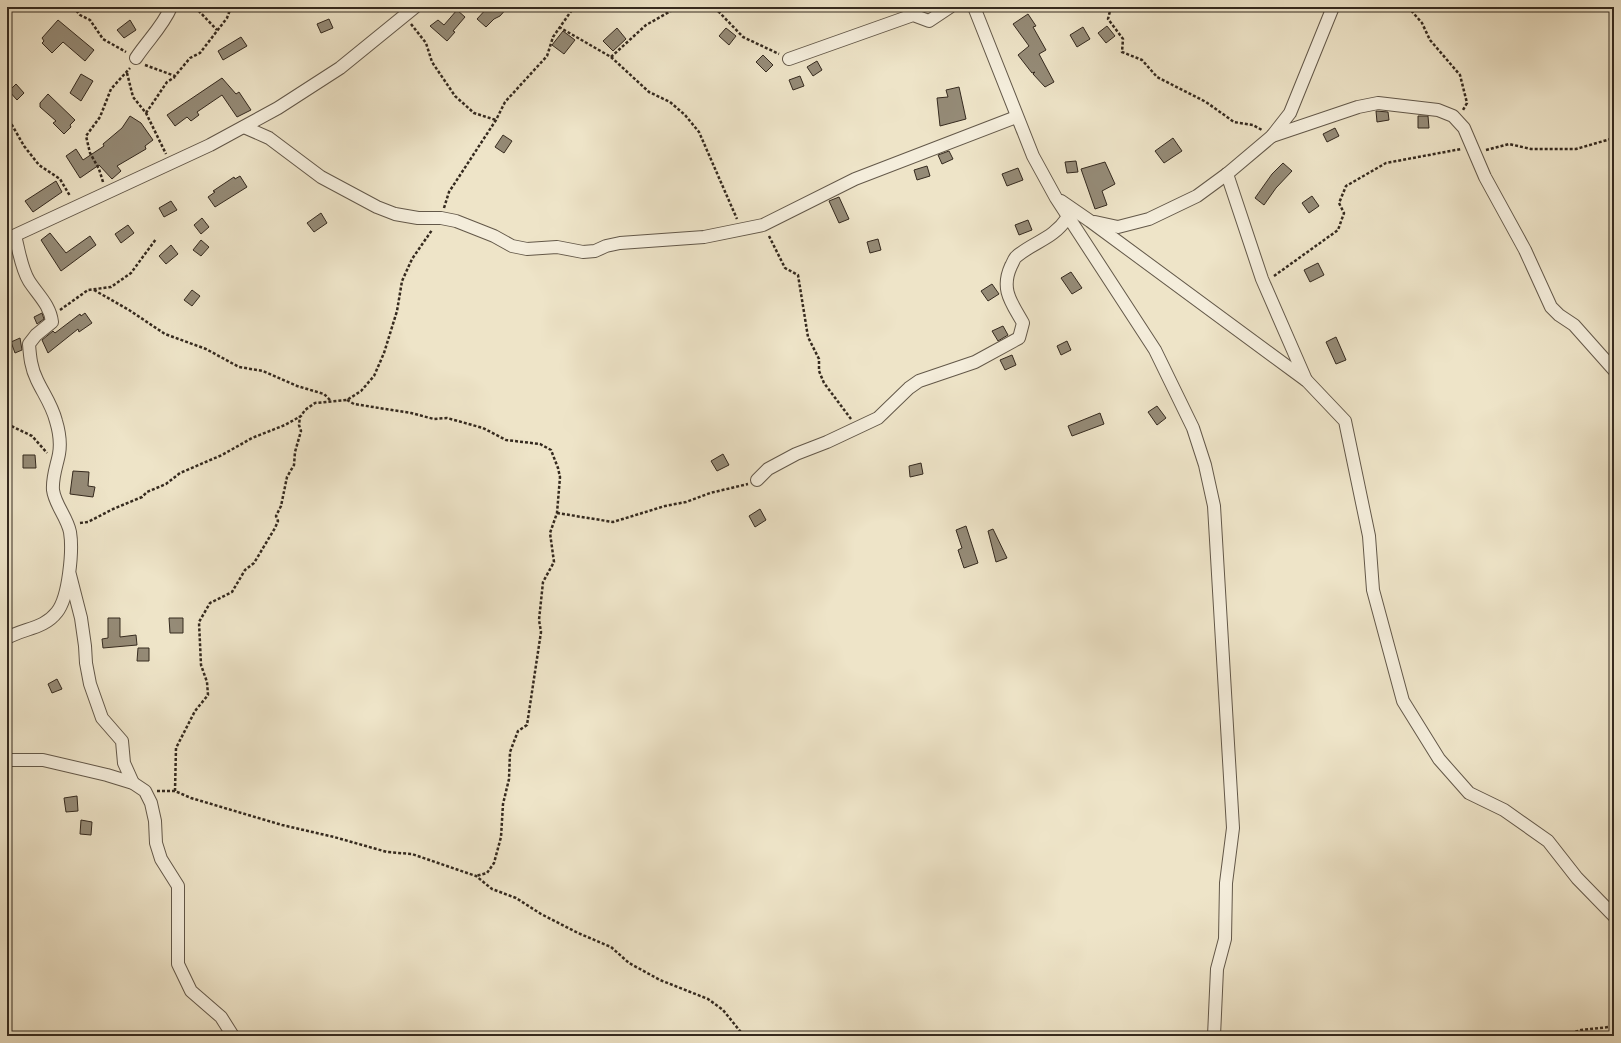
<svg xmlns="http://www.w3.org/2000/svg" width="1621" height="1043" font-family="'IM FELL DW Pica',serif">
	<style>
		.building { fill: #958b77; stroke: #352a1f }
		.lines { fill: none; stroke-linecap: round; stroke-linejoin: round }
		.minor-casing { stroke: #635849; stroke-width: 14 }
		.path { stroke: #352a1f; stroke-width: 2.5; stroke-dasharray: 3 2; stroke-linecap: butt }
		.minor { stroke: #f4eddb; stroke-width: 12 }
	</style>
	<rect width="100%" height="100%" fill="#eee4c8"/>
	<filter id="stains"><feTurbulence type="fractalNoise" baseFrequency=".005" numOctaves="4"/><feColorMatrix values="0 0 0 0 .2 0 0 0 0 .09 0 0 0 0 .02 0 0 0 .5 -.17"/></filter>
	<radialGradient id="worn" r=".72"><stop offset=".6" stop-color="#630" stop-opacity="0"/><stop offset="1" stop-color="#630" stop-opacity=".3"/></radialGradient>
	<g class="building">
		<path d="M488 7H508L500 16 494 19 486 27 477 19Z"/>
		<path d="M457 10 465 17 453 31 455 32 447 41 430 26 438 20 444 25Z"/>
		<path d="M1028 14 1036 26 1033 27 1046 50 1039 54 1054 82 1045 87 1033 74 1035 72 1032 73 1018 55 1029 46 1013 24Z"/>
		<path d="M329 19 333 28 321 33 317 24Z"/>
		<path d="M58 20 94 50 85 61 63 42 52 53 42 43 44 41 42 38Z"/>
		<path d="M130 20 136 30 124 38 117 30Z"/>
		<path d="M1107 26 1115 36 1106 43 1098 33Z"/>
		<path d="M1083 27 1090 39 1077 47 1070 35Z"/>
		<path d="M617 28 626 39 613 51 603 41Z"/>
		<path d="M726 28 736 36 729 45 719 36Z"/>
		<path d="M563 31 575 40 564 54 552 45Z"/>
		<path d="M241 37 247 46 223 60 218 51Z"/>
		<path d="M763 55 773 65 766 72 756 62Z"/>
		<path d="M817 61 822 70 813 76 807 67Z"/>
		<path d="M81 74 93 81 81 101 70 93Z"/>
		<path d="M800 76 804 86 793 90 789 80Z"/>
		<path d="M222 78 236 94 239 92 251 110 237 117 222 95 197 112 199 115 191 121 187 117 175 126 167 115Z"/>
		<path d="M16 84 24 93 17 100 9 91Z"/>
		<path d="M959 87 966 119 940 126 937 98 948 97 946 90Z"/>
		<path d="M48 94 75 120 70 125 71 127 64 134 53 123 56 121 40 107V103Z"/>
		<path d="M1376 111 1388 112 1389 120 1377 122Z"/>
		<path d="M130 116 141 123 153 140 145 146 146 149 117 166 121 171 112 179 99 165 80 178 66 156 76 149 83 160 104 146 103 144 122 128Z"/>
		<path d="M1418 116H1428L1429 128H1418Z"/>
		<path d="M1335 128 1339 136 1327 142 1323 134Z"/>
		<path d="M503 135 512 141 504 153 495 147Z"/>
		<path d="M1173 138 1182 151 1164 163 1155 151Z"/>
		<path d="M949 151 953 159 942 164 938 155Z"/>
		<path d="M1076 161 1078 172 1067 173 1065 162Z"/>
		<path d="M1105 162 1115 184 1102 191 1107 205 1095 209 1081 169Z"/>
		<path d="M1283 163 1292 171 1276 188 1264 205 1255 198 1272 174Z"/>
		<path d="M927 166 930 176 917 180 914 170Z"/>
		<path d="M1018 168 1023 180 1007 186 1002 174Z"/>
		<path d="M240 176 247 187 215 207 208 197 215 192 213 191 234 177 235 179Z"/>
		<path d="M56 181 62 192 33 212 25 201Z"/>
		<path d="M1312 196 1319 206 1309 213 1302 203Z"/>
		<path d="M839 197 849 219 839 223 829 201Z"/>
		<path d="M171 201 177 210 164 217 159 208Z"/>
		<path d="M321 213 327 223 314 232 307 223Z"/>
		<path d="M202 218 209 227 201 234 194 225Z"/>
		<path d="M1028 220 1032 230 1019 235 1015 225Z"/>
		<path d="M128 225 134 233 121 243 115 234Z"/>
		<path d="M50 233 66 253 90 236 96 245 61 271 41 240Z"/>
		<path d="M878 239 881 250 870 253 867 242Z"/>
		<path d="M201 240 209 247 201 256 193 250Z"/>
		<path d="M171 245 178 254 166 264 159 256Z"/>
		<path d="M1318 263 1324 275 1310 282 1304 270Z"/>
		<path d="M1071 272 1082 288 1072 294 1061 278Z"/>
		<path d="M992 284 999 294 988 301 981 291Z"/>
		<path d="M192 290 200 296 192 306 184 300Z"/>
		<path d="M42 313 44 319 37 324 34 317Z"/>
		<path d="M85 313 92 323 79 332 78 329 48 353 42 340 53 331 55 333 80 314 81 316Z"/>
		<path d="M1003 326 1008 335 998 341 992 331Z"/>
		<path d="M1336 337 1346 360 1336 364 1326 342Z"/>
		<path d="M20 338 22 350 15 353 11 342Z"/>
		<path d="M1067 341 1071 350 1061 355 1057 346Z"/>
		<path d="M1012 355 1016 365 1005 370 1000 360Z"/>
		<path d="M1157 406 1166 418 1157 425 1148 412Z"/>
		<path d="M1100 413 1104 424 1072 436 1068 426Z"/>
		<path d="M723 454 729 465 717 471 711 461Z"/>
		<path d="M23 455H35L36 468H23Z"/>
		<path d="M921 463 923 474 910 477 909 466Z"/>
		<path d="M73 471 89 472 88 486 95 487 93 497 70 494Z"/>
		<path d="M760 509 766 520 755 527 749 516Z"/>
		<path d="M966 526 978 563 964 568 958 550 962 548 956 530Z"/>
		<path d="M993 529 1007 558 996 562 988 531Z"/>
		<path d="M108 618H120V637L136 635 137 645 103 648 102 639 108 638Z"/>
		<path d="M169 618H183V633H170Z"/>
		<path d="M138 648H149V661H137Z"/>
		<path d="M57 679 62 689 52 693 48 684Z"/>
		<path d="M77 796 78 811 66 812 64 798Z"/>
		<path d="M81 820 92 822 91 835 80 834Z"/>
	</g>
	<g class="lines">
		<g class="minor-casing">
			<g id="minor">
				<path d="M974 7 1033 156 1056 198 1155 350 1193 428 1205 465 1214 506 1233 828 1226 883 1225 939 1217 969 1214 1036"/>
				<path d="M136 58C148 40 163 26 171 7"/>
				<path d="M789 59 913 15 929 21 950 7"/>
				<path d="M244 127 269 138 321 177 377 207 395 214 418 218H441L456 221 494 236 512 246 527 249 557 247 583 252 595 251 606 246 620 243 704 237 763 225 855 179 1016 117"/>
				<path d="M1272 136 1358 107 1378 103 1438 110 1453 116 1464 128 1485 177 1525 250 1551 307 1559 315 1574 325 1614 370"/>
				<path d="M1227 174 1262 279 1306 380"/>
				<path d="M1061 201 1090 221 1307 381 1345 421 1369 536 1373 590 1403 701 1439 759 1469 793 1504 810 1548 841 1577 878 1614 916"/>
				<path d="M1095 222 1118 227 1149 219 1197 196 1227 174 1272 136 1290 113 1333 7"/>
				<path d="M7 239 210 145 278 108 340 68 415 7"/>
				<path d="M757 480 768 469 796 454 827 442 878 418 909 388 919 381 975 362 1019 338 1023 323C1012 303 1000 290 1011 266 1013 263 1014 258 1017 256 1037 240 1052 240 1068 217"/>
				<path d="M70 575 81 618 85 646 86 663 90 684 102 718 122 741 124 763 133 783"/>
				<path d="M7 638C24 628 44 629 57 612 69 597 73 550 70 532 67 517 55 505 53 490 52 477 57 465 59 454 61 443 59 431 56 421 52 405 43 393 37 380 31 368 30 357 29 344L36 335 52 322C50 305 38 295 29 281 21 268 19 250 15 236"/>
				<path d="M7 760H43L107 775 133 783 145 791 151 803 155 821 156 843 161 859 178 886V964L191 991 221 1017 233 1036"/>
			</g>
		</g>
		<g class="path">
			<path d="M73 7 80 15 90 20 103 39 126 52"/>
			<path d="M195 7 217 30"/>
			<path d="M709 7 719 12 743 37 779 54"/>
			<path d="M1111 7 1108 19 1123 39 1122 52 1142 60 1157 77 1206 102 1234 122 1253 125 1262 130"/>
			<path d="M1408 7 1422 23 1430 40 1460 75 1467 103 1463 110"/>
			<path d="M411 24 426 43 432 62 455 96 474 113 496 120"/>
			<path d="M559 27 611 57 649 92 670 102 685 115 699 132 737 219"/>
			<path d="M611 57 646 25 678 7"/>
			<path d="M145 65 175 76 190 58 200 53 227 18 231 7"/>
			<path d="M127 73 133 97 146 113 166 154"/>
			<path d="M146 113 167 82 175 77"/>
			<path d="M7 122 12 125 24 146 39 165 60 179 70 196"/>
			<path d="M1486 150 1509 144 1531 149H1576L1614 138"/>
			<path d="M103 182 99 169 90 153 86 136 100 117 111 89 130 68"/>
			<path d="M444 208 449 192 496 120 505 102 547 56 553 37 574 7"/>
			<path d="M769 236 785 268 798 275 808 337 819 359V371L824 383 851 419"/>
			<path d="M1274 276 1338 230 1344 213 1339 203 1346 186 1386 163 1461 149"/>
			<path d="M94 290 129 310 165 334 206 349 239 367 263 371 297 386 324 394 331 401"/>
			<path d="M60 310 88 290 111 287 131 273 156 239"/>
			<path d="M347 400 354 404 411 413 434 419 447 418 483 428 506 440 540 444 551 450 558 468 560 477 557 513 550 533 554 562 543 582 539 620 541 632 527 725 518 731 510 752 509 779 503 804 501 837 494 863 487 873 476 876"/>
			<path d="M7 424 32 436 47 453"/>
			<path d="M557 513 613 522 665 506 686 502 710 493 748 484"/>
			<path d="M80 523 88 522 113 509 142 497 147 492 166 484 180 473 222 455 252 438 285 425 301 416 305 410 315 403 347 400 361 391 374 376 384 353 397 311 402 281 412 259 432 230"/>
			<path d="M157 791H175L191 798 282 825 334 837 387 852 412 854 476 876 492 889 516 898 541 914 578 933 611 947 629 963 660 980 708 999 723 1010 744 1036"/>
			<path d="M175 791 176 748 195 711 208 695 207 682 201 665 199 622 210 603 232 592 245 570 254 563 275 528 278 521 276 516 281 506 287 477 294 465 295 452 301 431 299 425 300 416"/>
			<path d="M1561 1036 1581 1030 1609 1027 1614 1025"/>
		</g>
		<use href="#minor" class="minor"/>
	</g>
	<rect width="1621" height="1043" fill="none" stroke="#eee4c8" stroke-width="24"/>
	<rect x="8" y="8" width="1605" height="1027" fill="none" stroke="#352a1f" stroke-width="2"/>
	<rect x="12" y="12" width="1597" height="1019" fill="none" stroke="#352a1f"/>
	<rect width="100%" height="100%" filter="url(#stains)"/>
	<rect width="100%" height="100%" fill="url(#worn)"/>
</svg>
